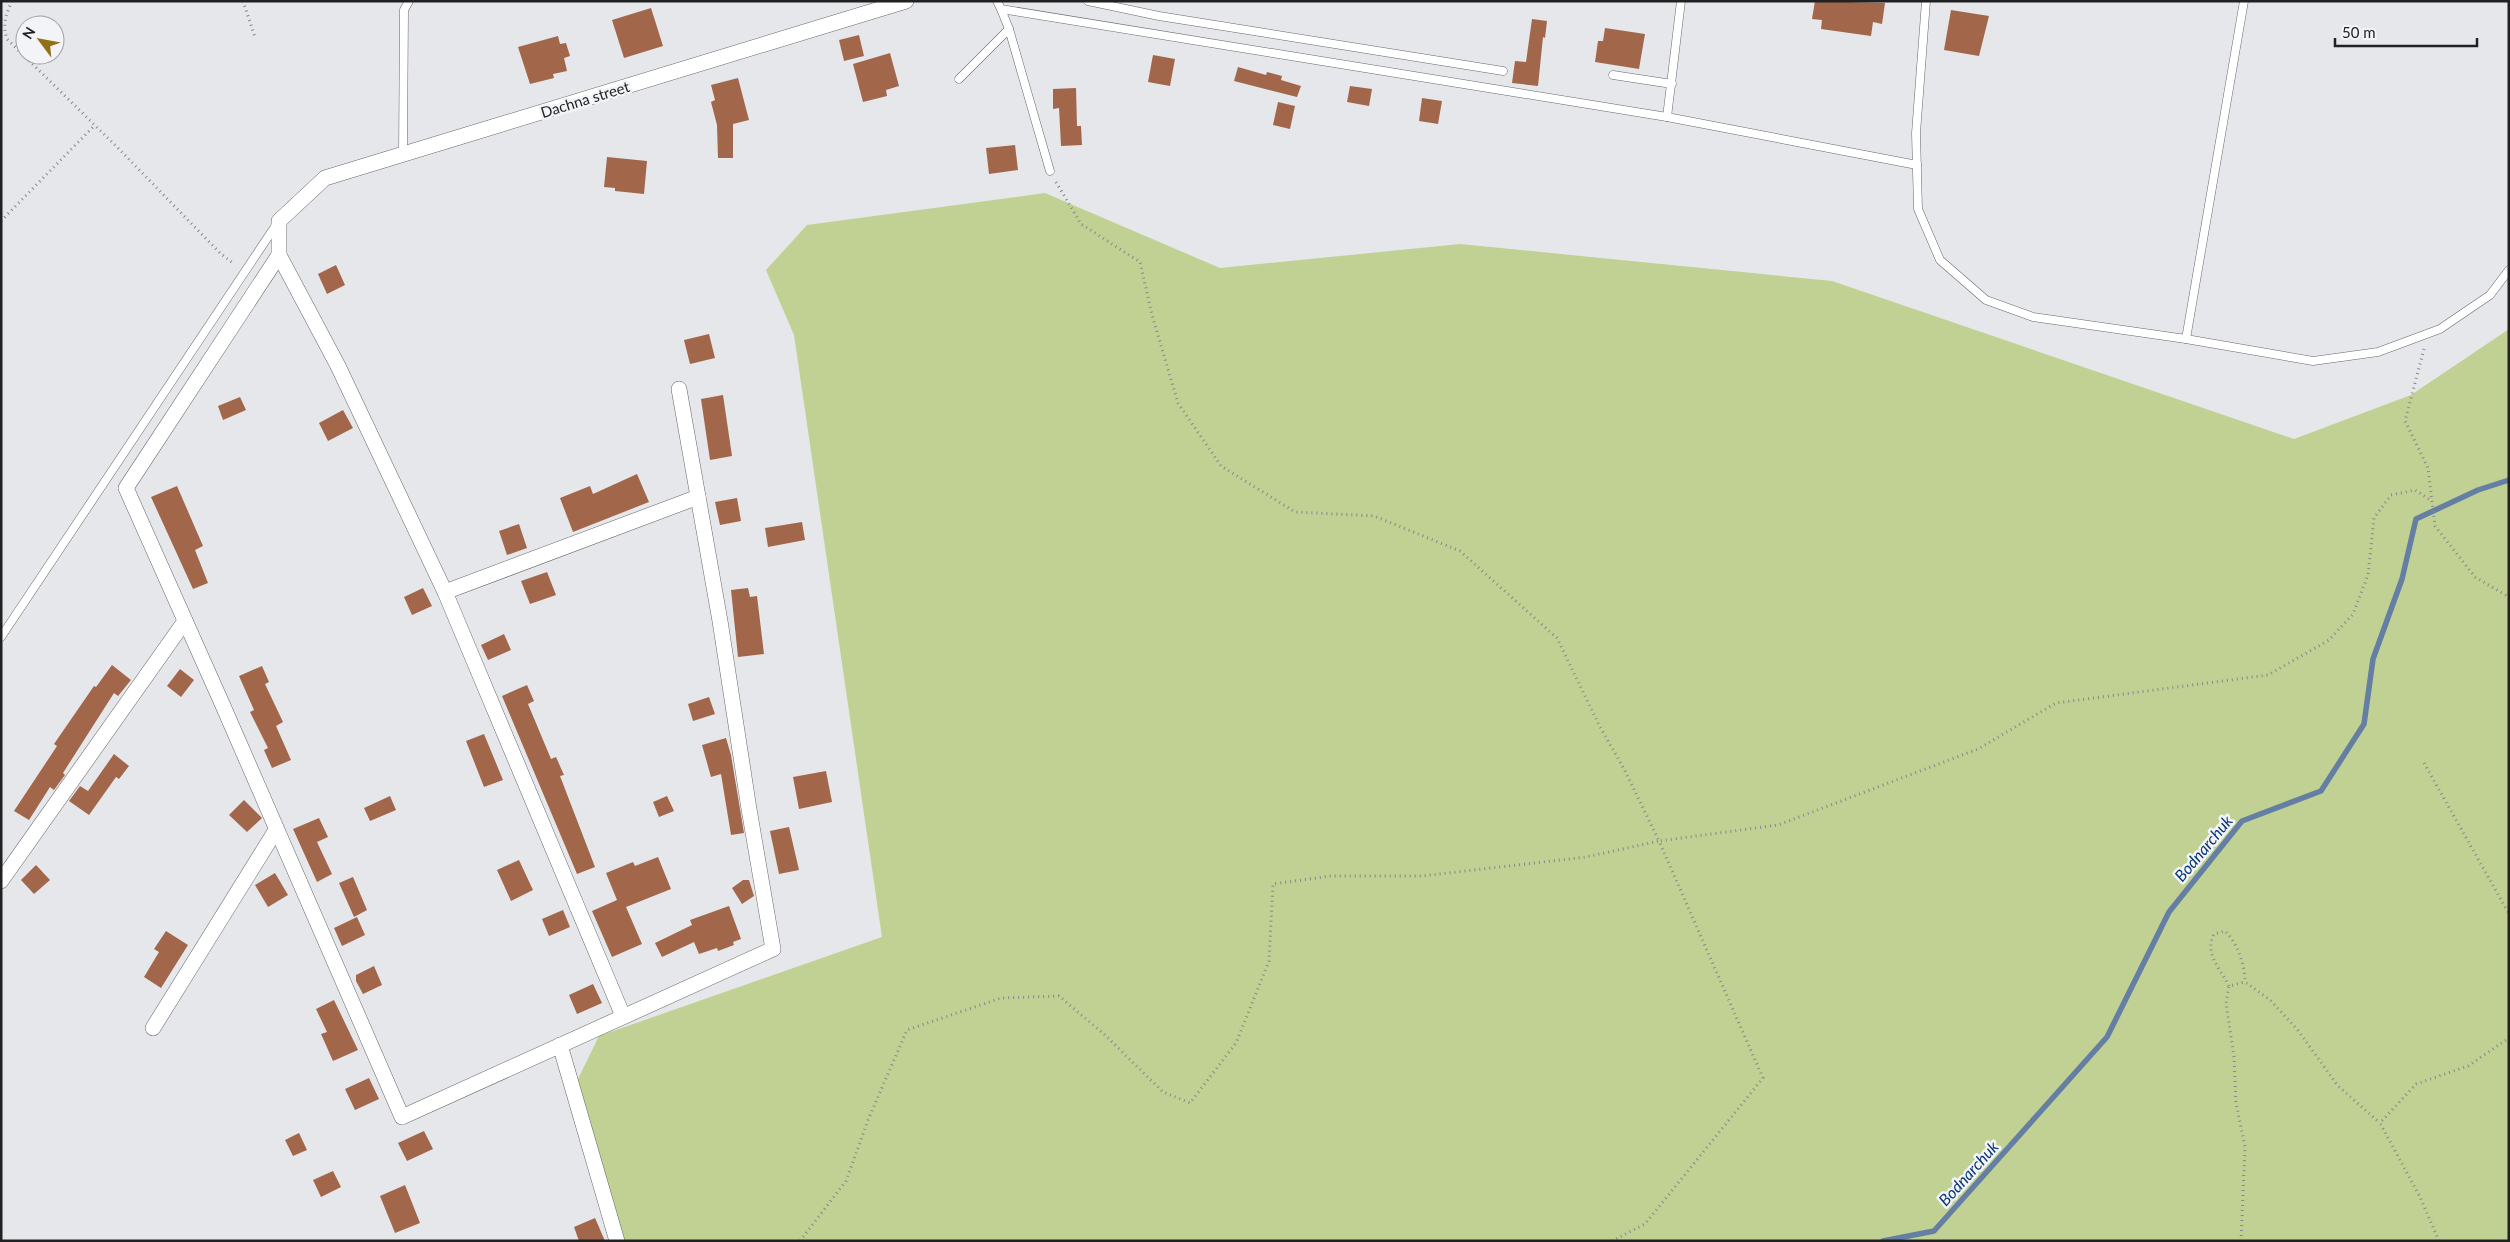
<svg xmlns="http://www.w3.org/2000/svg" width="2510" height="1242" font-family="Lato,sans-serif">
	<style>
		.green { fill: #c0d193 }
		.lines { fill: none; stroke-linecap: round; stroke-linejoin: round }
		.stream { stroke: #657ea4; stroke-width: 5.5 }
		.building { fill: #a2674b }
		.lane-casing { stroke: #66676a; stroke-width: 9 }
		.street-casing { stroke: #66676a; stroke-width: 16 }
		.path { stroke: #87888a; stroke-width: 3; stroke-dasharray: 1 4; stroke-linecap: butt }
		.lane { stroke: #fff; stroke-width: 8 }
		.street { stroke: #fff; stroke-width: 15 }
		.labels { text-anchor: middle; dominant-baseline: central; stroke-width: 5; stroke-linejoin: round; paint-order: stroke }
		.street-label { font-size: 15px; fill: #202122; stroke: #f3f4f8 }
		.water-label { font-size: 16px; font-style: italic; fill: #083674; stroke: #f3f4f8 }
	</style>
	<rect width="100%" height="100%" fill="#e6e7ea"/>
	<path class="green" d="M1045 193 1220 268 1460 244 1832 281 2294 439 2411 395 2509 329V1241H622L577 1081 599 1036 882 937 794 335 766 270 807 225Z"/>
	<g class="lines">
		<path class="stream" d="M1883 1241 1934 1231 2107 1037 2169 912 2242 821 2321 791 2364 724 2373 659 2402 579 2416 519 2478 490 2509 480"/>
	</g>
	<g class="building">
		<path d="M1815 1 1885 3 1882 24 1873 22 1871 36 1821 29 1822 20 1812 19Z"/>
		<path d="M651 8 663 46 624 58 612 20Z"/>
		<path d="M1951 10 1989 16 1979 56 1944 50Z"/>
		<path d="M1532 19 1547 21 1545 38 1543 37 1538 86 1512 83 1515 61 1526 62Z"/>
		<path d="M1605 28 1645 34 1639 69 1595 62 1598 41H1603Z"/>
		<path d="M859 35 864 56 844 61 839 40Z"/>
		<path d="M558 36 560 44 566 43 570 56 564 58 567 71 553 74 554 78 530 84 518 47Z"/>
		<path d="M890 53 899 86 886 90 887 96 863 102 853 64Z"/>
		<path d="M1153 55 1175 59 1170 86 1148 82Z"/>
		<path d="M1238 67 1266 75 1267 72 1282 76 1281 80 1301 86 1297 97 1234 81Z"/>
		<path d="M738 78 749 120 733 124V158H718L717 125 711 102 715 100 711 85Z"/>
		<path d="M1350 86 1372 89 1369 106 1347 102Z"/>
		<path d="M1076 88 1077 126H1081L1082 145 1061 146 1059 108 1053 109V89Z"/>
		<path d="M1422 98 1442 101 1438 124 1419 121Z"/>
		<path d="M1278 102 1295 106 1290 129 1273 125Z"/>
		<path d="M1015 145 1018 170 989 174 986 148Z"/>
		<path d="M607 157 647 161 644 194 615 191V188L604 187Z"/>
		<path d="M336 265 345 285 327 294 318 274Z"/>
		<path d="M709 334 715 358 690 364 684 340Z"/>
		<path d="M723 395 732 456 710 460 701 399Z"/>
		<path d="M240 397 246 410 223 420 218 406Z"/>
		<path d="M343 410 353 428 328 441 319 423Z"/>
		<path d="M637 474 649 502 573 532 560 498 590 486 593 494Z"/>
		<path d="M177 486 203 546 195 550 208 583 193 589 151 497Z"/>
		<path d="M737 498 741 521 720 525 715 502Z"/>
		<path d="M802 522 805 540 768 547 765 528Z"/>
		<path d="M519 524 527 548 507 555 499 531Z"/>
		<path d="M547 572 556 595 530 604 521 581Z"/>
		<path d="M423 588 432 606 412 615 404 597Z"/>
		<path d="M748 588 750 597 757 596 764 654 738 657 731 590Z"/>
		<path d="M504 634 511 650 488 660 481 645Z"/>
		<path d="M112 665 131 680 118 696 114 693 63 773 65 775 54 790 50 787 29 820 14 811 57 746 54 744 94 686 96 687Z"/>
		<path d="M262 666 269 682 265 684 283 722 276 726 291 760 272 768 264 750 268 748 250 712 254 710 239 676Z"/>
		<path d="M180 669 194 680 181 697 167 686Z"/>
		<path d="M527 685 534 701 528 704 551 759 556 757 564 775 560 776 595 867 577 874 502 696Z"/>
		<path d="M709 697 715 714 693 721 688 704Z"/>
		<path d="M484 734 503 780 484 787 466 741Z"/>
		<path d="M726 738 731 755 744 833 731 835 721 774 711 777 702 745Z"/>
		<path d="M114 754 129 766 119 779 116 777 89 815 69 801 80 786 88 791Z"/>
		<path d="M826 771 832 802 799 809 793 777Z"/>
		<path d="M390 796 396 810 370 821 364 808Z"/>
		<path d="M667 796 674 811 659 817 653 802Z"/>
		<path d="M244 800 262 818 247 832 229 815Z"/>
		<path d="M319 818 328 837 317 842 332 874 317 882 293 829Z"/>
		<path d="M789 827 799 870 779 874 770 831Z"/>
		<path d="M658 857 671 889 626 907 642 944 612 957 592 911 617 900 606 873 633 862 635 866Z"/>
		<path d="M519 860 533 890 511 901 497 870Z"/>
		<path d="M36 865 50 880 34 894 21 880Z"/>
		<path d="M275 873 288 895 268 907 255 885Z"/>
		<path d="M353 877 367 910 354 917 339 883Z"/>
		<path d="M743 880H749L754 896 742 904 732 888Z"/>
		<path d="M729 906 741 939 733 942 734 945 718 951 717 948 699 954 694 942 662 957 655 943 692 925 690 920Z"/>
		<path d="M563 910 570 927 549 936 542 919Z"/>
		<path d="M357 917 365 935 342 946 334 928Z"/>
		<path d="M166 931 188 945 161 988 144 977 159 952 154 949Z"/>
		<path d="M374 966 382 985 363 994 356 981V975Z"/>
		<path d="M593 984 602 1003 577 1014 569 995Z"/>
		<path d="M334 1000 358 1050 333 1061 321 1034 327 1032 316 1009Z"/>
		<path d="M369 1078 379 1099 355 1110 345 1089Z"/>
		<path d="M424 1131 433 1149 407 1161 398 1143Z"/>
		<path d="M299 1133 307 1150 293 1156 285 1140Z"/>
		<path d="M333 1171 341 1187 321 1197 313 1180Z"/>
		<path d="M405 1185 420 1223 395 1233 380 1196Z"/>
		<path d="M595 1218 605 1241H579L574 1227Z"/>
	</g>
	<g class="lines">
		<g class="lane-casing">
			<g id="lane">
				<path d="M997 1 1001 9 1667 117"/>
				<path d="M1088 1 1159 16 1503 71"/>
				<path d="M1681 1 1667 117 1917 165"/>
				<path d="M1926 1 1916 133 1918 209 1940 260 1986 300 2033 317 2186 339 2244 1"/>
				<path d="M1009 29 1050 171"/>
				<path d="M1613 75 1672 84"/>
				<path d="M959 79 1009 29 1001 9"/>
				<path d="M403 154 404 10 409 1"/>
				<path d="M2186 339 2313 361 2378 352 2440 329 2490 295 2509 270"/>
				<path d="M1 637 276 225"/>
			</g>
		</g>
		<g class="street-casing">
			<g id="street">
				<path d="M279 255 126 488 224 708 402 1117 773 949 749 809 720 621 679 389"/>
				<path d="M445 592 698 497"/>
				<path d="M1 881 185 621"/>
				<path d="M623 1016 445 592 338 366 279 255V221L325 178 906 1"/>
				<path d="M153 1028 276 830"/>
				<path d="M560 1045 617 1241"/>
			</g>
		</g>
		<g class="path">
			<path d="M12 1C6 14 2 25 7 39L117 147 220 253 234 264"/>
			<path d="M243 1 255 37"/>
			<path d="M1056 182 1081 224 1140 262 1152 315 1178 403 1221 466 1295 512 1374 516 1460 551 1557 638 1599 725 1624 769 1659 841 1778 825 1978 749 2056 703 2268 675 2329 640 2353 614 2368 575 2374 518 2391 495 2415 490 2432 501"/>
			<path d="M1 221 95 125"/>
			<path d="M2424 349 2405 421 2428 468 2435 526 2475 577 2509 597"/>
			<path d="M2424 763 2509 914"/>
			<path d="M2229 986C2220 968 2204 954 2214 934L2225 931C2238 944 2245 965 2245 982"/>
			<path d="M800 1241 846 1181 868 1120 907 1030 1001 998 1059 996 1105 1035 1163 1092 1190 1103 1236 1043 1269 961 1273 884 1331 876H1422L1586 857 1659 841 1763 1078 1645 1224 1612 1241"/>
			<path d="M2241 1241 2245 1147 2236 1103 2234 1057 2226 1003 2229 986 2245 982 2270 1000 2297 1029 2338 1086 2380 1123"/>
			<path d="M2439 1241 2420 1197 2380 1123 2416 1084 2468 1066 2509 1038"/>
		</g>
		<use href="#lane" class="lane"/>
		<use href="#street" class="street"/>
	</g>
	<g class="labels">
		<g class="street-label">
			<text transform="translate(585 99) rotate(-17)">Dachna street</text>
		</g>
		<g class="water-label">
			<text transform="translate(2203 848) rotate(-50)">Bodnarchuk</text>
			<text transform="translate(1968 1173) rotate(-48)">Bodnarchuk</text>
		</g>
	</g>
	<rect width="2510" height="1242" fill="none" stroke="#202122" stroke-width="5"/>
	<g transform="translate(40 40) rotate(302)"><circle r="24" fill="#f3f4f8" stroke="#9fa0a2"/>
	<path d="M0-4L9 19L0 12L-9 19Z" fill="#917016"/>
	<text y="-8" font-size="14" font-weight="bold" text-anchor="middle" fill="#202122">N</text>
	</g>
	<path d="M2335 38v8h142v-8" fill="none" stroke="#202122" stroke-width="2.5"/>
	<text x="2342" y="38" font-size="15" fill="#202122" stroke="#f3f4f8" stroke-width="4" paint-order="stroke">50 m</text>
</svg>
